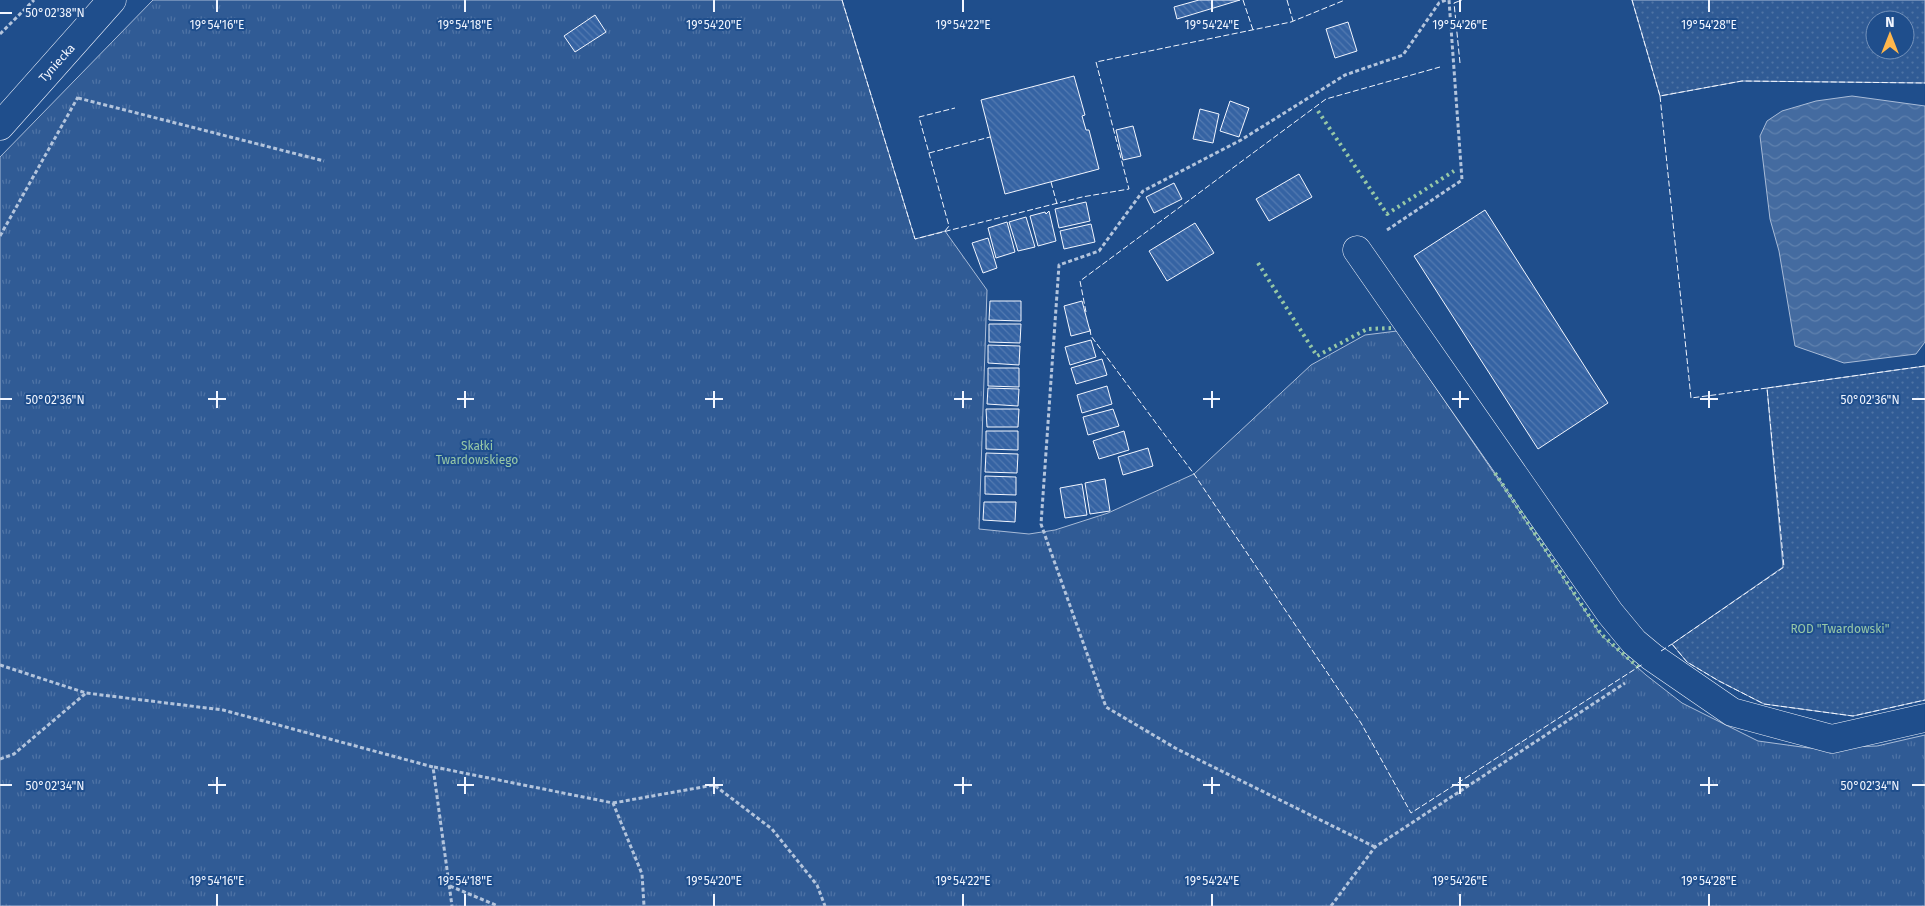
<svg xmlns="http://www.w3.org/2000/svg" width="1925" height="906" font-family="'Fira Sans',sans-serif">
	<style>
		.grass { fill: url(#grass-dots); stroke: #a8bbd7; fill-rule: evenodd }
		.park { fill: url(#park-tufts); stroke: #a8bbd7 }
		.water { fill: url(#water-waves); stroke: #a8bbd7 }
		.building { fill: url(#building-back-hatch); stroke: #f2f6ff }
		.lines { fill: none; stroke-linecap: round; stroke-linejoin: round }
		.minor-casing { stroke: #f2f6ff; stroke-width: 29 }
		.path { stroke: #b3c4dc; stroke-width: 3; stroke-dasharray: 4 2.5; stroke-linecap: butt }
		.minor { stroke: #1f4e8c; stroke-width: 28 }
		.hedge { stroke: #97c8a6; stroke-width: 4; stroke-dasharray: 2.5 4; stroke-linecap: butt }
		.fence { stroke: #f2f6ff; stroke-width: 1; stroke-dasharray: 6 2.5; stroke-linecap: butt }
		.ticks { fill: none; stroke: #f2f6ff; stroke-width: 2 }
		.labels { text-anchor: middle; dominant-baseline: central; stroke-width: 4; stroke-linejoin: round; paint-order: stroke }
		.street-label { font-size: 12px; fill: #f2f6ff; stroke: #1f4e8c }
		.park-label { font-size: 12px; fill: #97c8a6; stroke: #1f4e8c }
		.ticks-label { font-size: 12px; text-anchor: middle; fill: #f2f6ff; stroke: #1f4e8c; stroke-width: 4; stroke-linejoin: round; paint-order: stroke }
	</style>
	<defs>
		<pattern id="grass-dots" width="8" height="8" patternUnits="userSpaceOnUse" patternTransform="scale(1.25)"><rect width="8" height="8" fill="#305b95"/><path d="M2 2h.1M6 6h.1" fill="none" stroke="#4e73a5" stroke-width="1.8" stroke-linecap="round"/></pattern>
		<pattern id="park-tufts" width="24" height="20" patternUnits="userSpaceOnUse" patternTransform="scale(1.25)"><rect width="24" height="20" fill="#305b95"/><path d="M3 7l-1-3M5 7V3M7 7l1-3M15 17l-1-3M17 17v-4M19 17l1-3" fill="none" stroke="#4e73a5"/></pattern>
		<pattern id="water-waves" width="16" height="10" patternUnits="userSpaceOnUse" patternTransform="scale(1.25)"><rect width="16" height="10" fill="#446ba0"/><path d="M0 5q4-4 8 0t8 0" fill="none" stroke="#5f81ae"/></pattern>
		<pattern id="building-back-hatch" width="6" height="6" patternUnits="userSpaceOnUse" patternTransform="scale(1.25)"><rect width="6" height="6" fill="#3563a3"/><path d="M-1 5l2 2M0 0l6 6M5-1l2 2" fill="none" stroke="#537ab1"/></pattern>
	</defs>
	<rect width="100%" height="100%" fill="#1f4e8c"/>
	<g class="grass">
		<path d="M1632 0H1925V83L1742 81 1660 96ZM1875 20H1905V50H1875Z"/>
		<path d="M1925 366V700L1853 716 1764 704 1719 681 1687 662 1672 644 1783 567 1767 388Z"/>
	</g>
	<path class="park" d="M153 0H842L915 239 945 231 987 290 979 529 1029 534 1055 530 1108 513 1194 474 1311 365 1365 335 1397 331 1494 473 1601 635 1646 675 1682 703 1758 741 1809 748 1877 746 1925 735V906H0V157Z"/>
	<path class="water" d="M1852 96 1925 106V342L1916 354 1844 363 1795 346 1779 251 1770 219 1760 136 1767 121 1782 111 1816 101Z"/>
	<g class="building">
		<path d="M1199 0H1240L1177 19 1174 7Z"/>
		<path d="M595 15 606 32 575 52 564 36Z"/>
		<path d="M1348 22 1357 51 1335 58 1326 29Z"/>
		<path d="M1074 76 1085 115 1082 116 1086 130H1089L1099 169 1005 194 981 100Z"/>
		<path d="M1230 101 1249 108 1239 137 1220 131Z"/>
		<path d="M1200 109 1219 114 1213 143 1193 139Z"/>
		<path d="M1133 126 1141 156 1123 160 1116 130Z"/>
		<path d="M1299 174 1312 197 1269 221 1256 199Z"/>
		<path d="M1174 183 1182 199 1154 213 1146 197Z"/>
		<path d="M1086 202 1090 221 1059 228 1055 209Z"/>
		<path d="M1485 210 1608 403 1538 449 1414 256Z"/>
		<path d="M1049 211 1056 241 1038 246 1030 216 1045 212 1046 214Z"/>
		<path d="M1026 217 1035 247 1018 251 1009 222Z"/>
		<path d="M1007 222 1015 252 996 258 988 228Z"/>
		<path d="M1195 223 1214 253 1167 281 1149 251Z"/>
		<path d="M1091 224 1095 242 1064 249 1060 231Z"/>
		<path d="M988 238 997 268 983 273 972 243Z"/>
		<path d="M990 301H1021V321L989 320Z"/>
		<path d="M1082 301 1090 331 1071 336 1064 306Z"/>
		<path d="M989 324H1021L1020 343 989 342Z"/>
		<path d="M1091 340 1096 357 1070 365 1065 347Z"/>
		<path d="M988 345 1020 346 1019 365 988 363Z"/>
		<path d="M1102 359 1107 375 1076 384 1071 368Z"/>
		<path d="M988 368H1019V387L988 386Z"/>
		<path d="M1107 386 1112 404 1082 413 1077 395Z"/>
		<path d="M988 388 1019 389 1018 406 987 404Z"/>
		<path d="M986 409H1019L1018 427H987Z"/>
		<path d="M1113 409 1119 426 1088 435 1083 417Z"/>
		<path d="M986 431H1018V450L986 449Z"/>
		<path d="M1124 431 1129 450 1099 459 1093 441Z"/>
		<path d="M1148 448 1153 466 1123 475 1118 457Z"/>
		<path d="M986 453 1018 454 1017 473 985 472Z"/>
		<path d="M985 476 1016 477V495L985 494Z"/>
		<path d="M1105 479 1110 511 1090 514 1085 483Z"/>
		<path d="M1082 484 1087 515 1065 518 1060 488Z"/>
		<path d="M984 502H1016L1015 522 983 520Z"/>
	</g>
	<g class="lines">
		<g class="minor-casing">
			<g id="minor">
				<path d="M0 126 112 0"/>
				<path d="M1357 250 1610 613 1634 642 1652 657 1732 712 1832 739 1925 718"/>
			</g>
		</g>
		<g class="path">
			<path d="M0 34 34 0"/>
			<path d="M78 98 324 161"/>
			<path d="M1387 230 1462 180 1449 0"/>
			<path d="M0 236 78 97"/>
			<path d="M0 665 86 693 223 710 433 767 452 906"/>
			<path d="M0 759 14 754 86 693"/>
			<path d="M434 767 613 803 642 874 644 906"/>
			<path d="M613 803 714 785 772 829 817 885 825 906"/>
			<path d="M1375 847 1177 749 1106 707 1041 524 1059 265 1099 251 1143 191 1241 140 1345 75 1403 55 1439 3 1446 0"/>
			<path d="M450 886 498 906"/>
			<path d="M1331 906 1375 847 1625 683"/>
		</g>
		<use href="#minor" class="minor"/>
		<g class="hedge">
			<path d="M1318 111 1387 214 1454 171"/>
			<path d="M1258 263 1317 356 1367 329 1394 328"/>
			<path d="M1495 473 1601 634 1638 667"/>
		</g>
		<g class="fence">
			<path d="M842 0 915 239 1082 197 1129 189 1096 62 1291 22 1345 0"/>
			<path d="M1243 0 1253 30"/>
			<path d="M1287 0 1293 21"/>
			<path d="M1632 0 1660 96 1742 81 1925 83"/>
			<path d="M1460 63 1454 3 1462 0"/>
			<path d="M1660 96 1691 398 1767 388"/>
			<path d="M929 153 990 137"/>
			<path d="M1051 182 1057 204"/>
			<path d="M945 231 949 226 919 117 955 108"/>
			<path d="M1086 312 1080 281 1326 99 1440 67"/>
			<path d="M1090 329 1091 336 1194 474 1361 723 1411 813 1643 664"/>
			<path d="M1925 366 1767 388 1784 567 1672 644 1687 662 1719 681 1764 704 1853 716 1925 700"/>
			<path d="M1661 651 1672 644"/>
		</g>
	</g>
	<path class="ticks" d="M217 0V12M465 0V12M714 0V12M963 0V12M1212 0V12M1460 0V12M1709 0V12M0 13H12M217 391V408M465 391V408M714 391V408M963 391V408M1212 391V408M1460 391V408M1709 391V408M0 399H12M208 399H226M457 399H474M705 399H723M954 399H972M1203 399H1220M1452 399H1469M1700 399H1718M1912 399H1925M217 777V794M465 777V794M714 777V794M963 777V794M1212 777V794M1460 777V794M1709 777V794M0 785H12M208 785H226M457 785H474M705 785H723M954 785H972M1203 785H1220M1452 785H1469M1700 785H1718M1912 785H1925M217 894V906M465 894V906M714 894V906M963 894V906M1212 894V906M1460 894V906M1709 894V906"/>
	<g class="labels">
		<g class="street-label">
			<text transform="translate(57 63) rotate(-48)">Tyniecka</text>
		</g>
		<g class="park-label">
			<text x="477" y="446">Skałki<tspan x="477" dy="14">Twardowskiego</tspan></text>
			<text x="1840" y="629">ROD "Twardowski"</text>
		</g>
	</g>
	<g class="ticks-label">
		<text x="55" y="17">50°02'38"N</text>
		<text x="217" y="29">19°54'16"E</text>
		<text x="465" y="29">19°54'18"E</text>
		<text x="714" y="29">19°54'20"E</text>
		<text x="963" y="29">19°54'22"E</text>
		<text x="1212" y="29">19°54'24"E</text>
		<text x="1460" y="29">19°54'26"E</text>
		<text x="1709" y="29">19°54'28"E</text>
		<text x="55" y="404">50°02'36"N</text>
		<text x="1870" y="404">50°02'36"N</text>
		<text x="55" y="790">50°02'34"N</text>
		<text x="1870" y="790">50°02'34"N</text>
		<text x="217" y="885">19°54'16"E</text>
		<text x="465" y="885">19°54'18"E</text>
		<text x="714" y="885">19°54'20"E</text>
		<text x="963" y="885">19°54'22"E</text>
		<text x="1212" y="885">19°54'24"E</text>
		<text x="1460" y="885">19°54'26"E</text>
		<text x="1709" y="885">19°54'28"E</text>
	</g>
	<g transform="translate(1890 35)"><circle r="24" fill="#1f4e8c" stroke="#7391ba"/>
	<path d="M0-4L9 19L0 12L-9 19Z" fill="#ffb74d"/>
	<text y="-8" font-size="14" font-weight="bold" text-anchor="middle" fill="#f2f6ff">N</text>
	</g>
</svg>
